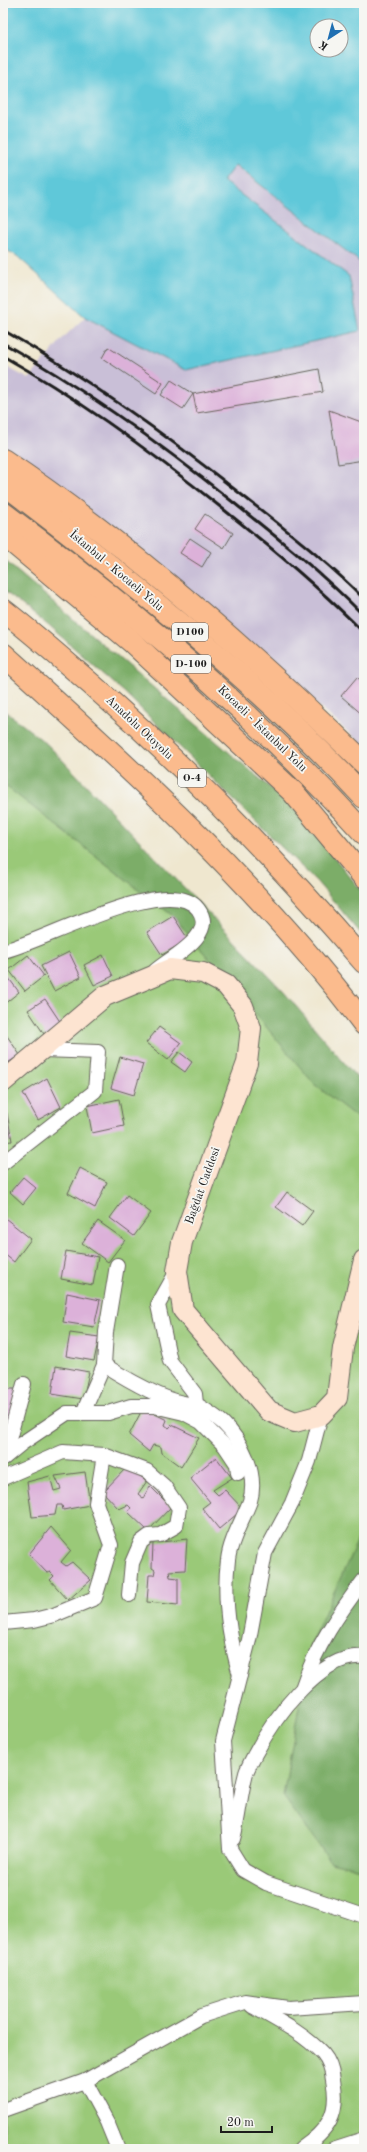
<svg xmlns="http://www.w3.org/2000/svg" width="367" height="2152" font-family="'Old Standard TT',serif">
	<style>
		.industrial { fill: #c9bfd7 }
		.green { fill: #9ac978; stroke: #5b724a }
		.forest { fill: #7bad68; stroke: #4c6442 }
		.water { fill: #5ec8d9; stroke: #3d727a; fill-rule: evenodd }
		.building { fill: #dcb1d9 }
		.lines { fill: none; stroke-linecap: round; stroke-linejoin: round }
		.street-casing { stroke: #66635b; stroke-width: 16 }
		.secondary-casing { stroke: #66635b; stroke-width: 22 }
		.highway-casing { stroke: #66635b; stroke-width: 24 }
		.street { stroke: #fff; stroke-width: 14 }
		.secondary { stroke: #fde4d1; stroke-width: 20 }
		.highway { stroke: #fbbb8d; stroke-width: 22 }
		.rail { stroke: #1c1c1c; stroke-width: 3 }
		.labels { text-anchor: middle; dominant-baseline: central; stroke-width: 3.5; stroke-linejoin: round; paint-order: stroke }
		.shield { fill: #f6f6f2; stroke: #5d5d5c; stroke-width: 1 }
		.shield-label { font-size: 11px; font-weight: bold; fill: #1c1c1c }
		.street-label { font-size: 12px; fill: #1c1c1c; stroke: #f6f6f2 }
	</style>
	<rect width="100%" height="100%" fill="#f6f6f2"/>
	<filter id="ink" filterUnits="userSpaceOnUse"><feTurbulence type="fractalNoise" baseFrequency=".025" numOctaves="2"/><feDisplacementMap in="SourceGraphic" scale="8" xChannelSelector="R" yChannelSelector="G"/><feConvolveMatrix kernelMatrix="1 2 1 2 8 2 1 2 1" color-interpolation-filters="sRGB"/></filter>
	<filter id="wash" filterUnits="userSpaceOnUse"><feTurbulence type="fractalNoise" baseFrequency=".012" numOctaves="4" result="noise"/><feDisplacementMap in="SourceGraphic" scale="16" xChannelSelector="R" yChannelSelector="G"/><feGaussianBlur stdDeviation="0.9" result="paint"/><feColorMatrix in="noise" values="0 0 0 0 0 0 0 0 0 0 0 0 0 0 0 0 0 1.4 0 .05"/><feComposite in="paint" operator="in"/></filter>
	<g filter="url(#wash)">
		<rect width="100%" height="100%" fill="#efe7cf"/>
		<path class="industrial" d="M234 165 364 265V746L174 579 3 449V365L29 379 62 339 85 317 186 370 349 276 223 181Z"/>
		<path class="green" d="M3 740 364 1108V2149H3Z"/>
		<g class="forest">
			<path d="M3 559 294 808 364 894V937L317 882 124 692 49 626 3 590Z"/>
			<path d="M3 709 48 745 283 991 364 1086V1123L315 1085 173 916 3 784Z"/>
			<path d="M364 1526V1870L331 1862 283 1796 310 1645Z"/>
		</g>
		<path class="water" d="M3 3H364V265L235 165 223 181 349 276 360 331 186 370 85 317 17 256 3 248ZM317 26H341V50H317Z"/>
		<g id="blocks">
			<g class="building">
				<path d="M108 347 163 383 156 394 102 358Z"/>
				<path d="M319 369 323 392 197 413 193 394Z"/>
				<path d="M171 380 193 394 183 409 161 395Z"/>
				<path d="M329 410 364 423V460L338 464Z"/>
				<path d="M205 514 233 533 224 548 195 529Z"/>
				<path d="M190 538 211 552 202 567 180 553Z"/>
				<path d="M357 677 364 684V716L341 696Z"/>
				<path d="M173 916 188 939 162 955 147 932Z"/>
				<path d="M69 952 81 977 54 991 41 966Z"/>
				<path d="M28 955 44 976 25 991 9 970Z"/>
				<path d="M103 955 113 976 94 985 84 965Z"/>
				<path d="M5 973 19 992 3 1005V975Z"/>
				<path d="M45 999 63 1026 46 1037 28 1010Z"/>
				<path d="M159 1027 181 1043 168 1060 146 1043Z"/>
				<path d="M3 1030 20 1055 3 1066Z"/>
				<path d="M179 1052 192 1062 185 1072 171 1062Z"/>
				<path d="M120 1057 143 1064 134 1095 111 1088Z"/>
				<path d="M47 1078 61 1107 38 1120 23 1093Z"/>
				<path d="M119 1099 124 1126 92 1133 87 1106Z"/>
				<path d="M7 1113 12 1141 3 1142V1114Z"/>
				<path d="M80 1168 107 1182 95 1208 68 1193Z"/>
				<path d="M23 1177 36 1188 23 1204 10 1192Z"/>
				<path d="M287 1192 313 1211 302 1226 276 1207Z"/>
				<path d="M127 1195 151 1213 134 1236 110 1218Z"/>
				<path d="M5 1218 31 1239 14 1262 3 1253Z"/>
				<path d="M98 1221 125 1240 108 1262 82 1243Z"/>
				<path d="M66 1251 98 1257 93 1285 61 1279Z"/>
				<path d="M67 1293 100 1300 94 1327 63 1322Z"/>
				<path d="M70 1333 99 1337 94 1361 66 1356Z"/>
				<path d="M56 1366 89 1372 83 1399 52 1394Z"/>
				<path d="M3 1389H17L11 1419H3Z"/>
				<path d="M143 1408 167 1420 165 1425 169 1428 172 1425 199 1438 181 1467 162 1453 161 1447 153 1445 149 1452 129 1435Z"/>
				<path d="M216 1457 232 1478 213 1490 218 1495 225 1490 243 1509 219 1529 202 1508 210 1502 190 1478Z"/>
				<path d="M127 1467 147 1481 138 1494 143 1498 150 1486 171 1507 148 1531 128 1512 131 1508 128 1505 119 1509 103 1492Z"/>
				<path d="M85 1472 90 1505 63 1510 62 1505H57L55 1515 32 1517 27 1482 50 1476 54 1491 61 1489 55 1476Z"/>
				<path d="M51 1527 71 1550 61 1562 66 1566 72 1562 91 1580 68 1600 50 1580 54 1576 50 1572 47 1573 29 1554Z"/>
				<path d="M187 1539 185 1570 169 1571 170 1577 178 1578V1605L147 1602 149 1575H154L155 1570 152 1568 153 1543Z"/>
			</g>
		</g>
	</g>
	<g filter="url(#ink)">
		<use href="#blocks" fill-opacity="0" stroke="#66635b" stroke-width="1"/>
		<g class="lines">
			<g class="street-casing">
				<g id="street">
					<path d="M3 951C41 943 169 871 198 909 218 935 171 957 155 971"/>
					<path d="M3 1163 95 1091 98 1052 43 1050"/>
					<path d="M117 1265 106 1332 104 1365C125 1378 171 1406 196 1404L195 1394 170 1361 158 1305 177 1271"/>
					<path d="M196 1404C205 1410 215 1416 223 1423 242 1441 258 1474 250 1501 243 1520 230 1540 228 1560 223 1600 229 1637 240 1675"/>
					<path d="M83 1413 104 1365"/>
					<path d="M321 1415 309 1461 292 1503 265 1553 249 1640 223 1741 230 1849 243 1870 266 1883 364 1916"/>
					<path d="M5 1457 21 1444 67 1413H108L131 1406H154L184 1413 201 1422 225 1446 237 1464 238 1473"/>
					<path d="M4 1458 24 1384"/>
					<path d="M3 1478 63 1452 104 1455 147 1471 164 1486 179 1508 176 1526 160 1535 149 1536 141 1542 132 1563 129 1595"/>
					<path d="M3 1623 34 1620 54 1615 95 1598 111 1545 96 1503 104 1455"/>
					<path d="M303 1686C316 1646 339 1613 364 1580"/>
					<path d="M233 1839C239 1817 240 1795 246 1773 248 1767 252 1760 255 1754 273 1720 320 1652 364 1657"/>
					<path d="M252 2006C277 2020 303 2033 323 2054 329 2061 332 2071 333 2080 340 2114 328 2130 301 2149"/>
					<path d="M85 2081 201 2016 245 2002 288 2008 364 2003"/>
					<path d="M3 2110 85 2081 107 2122 118 2149"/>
					<path d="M333 2149 364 2139"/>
				</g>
			</g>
			<g class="secondary-casing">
				<path id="secondary" d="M3 1082 105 996 170 969 203 973 226 985 243 1006 251 1028 247 1063 182 1242 177 1271 183 1310 269 1411 295 1422 321 1415 337 1398 343 1348 364 1260"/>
			</g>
			<g class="highway-casing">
				<g id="highway">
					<path d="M3 460C131 546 254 655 364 763"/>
					<path d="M3 483C57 523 108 564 160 607 232 666 301 728 364 797"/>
					<path d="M3 513C132 609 256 714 364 833"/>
					<path d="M3 534 131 641 293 792 364 877"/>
					<path d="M3 610C33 633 62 659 91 684 189 770 279 863 364 962"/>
					<path d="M3 654C131 769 260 886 364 1024"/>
				</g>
			</g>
			<use href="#street" class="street"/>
			<use href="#secondary" class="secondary"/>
			<use href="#highway" class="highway"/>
			<g class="rail">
				<path d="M3 330C89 379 169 437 247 499 286 530 329 563 364 599"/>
				<path d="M3 343C85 389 161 444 234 503 279 539 324 575 364 616"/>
				<path d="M3 356C81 400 153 453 223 509 272 548 320 588 364 633"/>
			</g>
		</g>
	</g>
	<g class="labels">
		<g class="shield">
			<rect x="172" y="623" width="36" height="18" rx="3"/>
			<rect x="171" y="655" width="40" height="18" rx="3"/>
			<rect x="178" y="769" width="28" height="18" rx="3"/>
		</g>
		<g class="shield-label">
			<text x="190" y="632">D100</text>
			<text x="191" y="664">D-100</text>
			<text x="192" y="778">O-4</text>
		</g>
		<g class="street-label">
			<text transform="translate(116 571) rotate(40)">İstanbul - Kocaeli Yolu</text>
			<text transform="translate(139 728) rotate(43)">Anadolu Otoyolu</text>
			<text transform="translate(262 729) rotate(44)">Kocaeli - İstanbul Yolu</text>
			<text transform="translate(203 1186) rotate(-70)">Bağdat Caddesi</text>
		</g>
	</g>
	<rect width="367" height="2152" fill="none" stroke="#f6f6f2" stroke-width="16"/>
	<g transform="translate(329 38) rotate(216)"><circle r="19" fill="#f6f6f2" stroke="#9f9f9c"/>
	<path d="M0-3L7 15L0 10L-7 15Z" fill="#1f6fb2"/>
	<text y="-6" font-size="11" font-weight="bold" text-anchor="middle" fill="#1c1c1c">K</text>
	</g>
	<path d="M221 2126v6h51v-6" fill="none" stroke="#1c1c1c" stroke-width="2"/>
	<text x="227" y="2126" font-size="12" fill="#1c1c1c" stroke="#f6f6f2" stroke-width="3" paint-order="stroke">20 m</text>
</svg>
